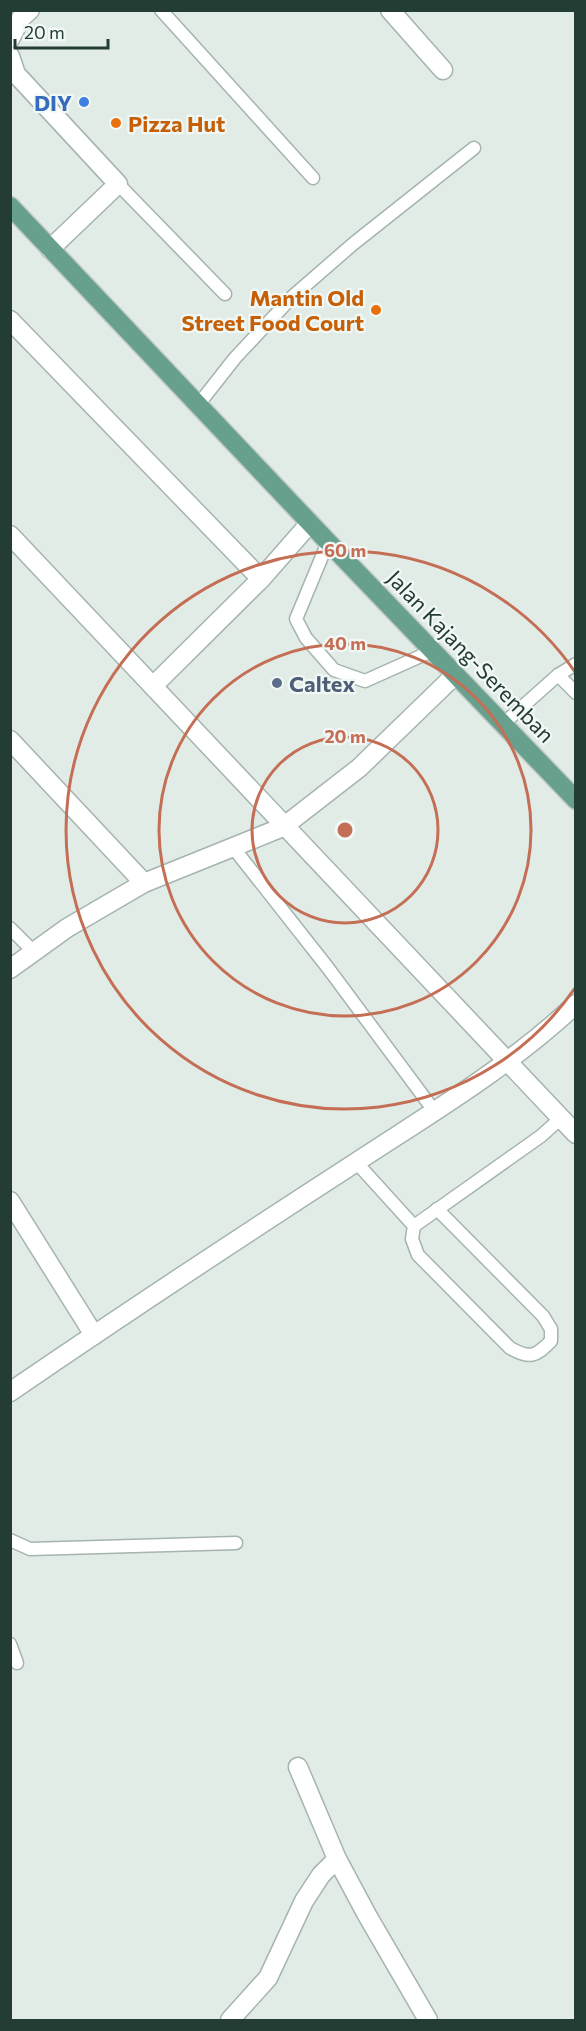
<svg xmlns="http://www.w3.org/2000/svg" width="586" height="2031" font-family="Commissioner,sans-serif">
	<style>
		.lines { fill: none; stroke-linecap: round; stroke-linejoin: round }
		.lane-casing { stroke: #a5b4ae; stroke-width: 15 }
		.street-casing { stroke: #a5b4ae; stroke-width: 21 }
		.primary-casing { stroke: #c1c8c6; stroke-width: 21 }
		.lane { stroke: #fff; stroke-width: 12 }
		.street { stroke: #fff; stroke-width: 18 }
		.primary { stroke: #68a08e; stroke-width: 18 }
		.ring { fill: none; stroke: #c56e56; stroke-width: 3 }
		.shop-dot { fill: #3f7fe0; stroke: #f2f8f5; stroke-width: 2 }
		.food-dot { fill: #e8710a; stroke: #f2f8f5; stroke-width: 2 }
		.service-dot { fill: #5c6f8a; stroke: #f2f8f5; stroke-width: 2 }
		.labels { text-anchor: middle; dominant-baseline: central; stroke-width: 4.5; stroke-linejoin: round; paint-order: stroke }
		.shop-label { font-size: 22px; font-weight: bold; fill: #366cbe; stroke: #f2f8f5; text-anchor: end }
		.food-label { font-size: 22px; font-weight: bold; fill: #c56008; stroke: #f2f8f5; text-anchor: start }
		.street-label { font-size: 22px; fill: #233c34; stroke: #f2f8f5 }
		.service-label { font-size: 22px; font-weight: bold; fill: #4e5e75; stroke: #f2f8f5; text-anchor: start }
		.centre { fill: #c56e56; stroke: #f2f8f5; stroke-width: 3 }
		.ring-label { font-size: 18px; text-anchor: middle; font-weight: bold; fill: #c56e56; stroke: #f2f8f5; stroke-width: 4.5; stroke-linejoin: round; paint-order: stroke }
	</style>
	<rect width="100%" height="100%" fill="#e2ece7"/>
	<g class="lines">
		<g class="lane-casing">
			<g id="lane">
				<path d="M161 10 313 178"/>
				<path d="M118 184 225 294"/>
				<path d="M198 405 235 358 292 297 353 244 474 148"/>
				<path d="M328 542 296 619 306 638 334 670 365 681 432 651"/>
				<path d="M558 675 576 693"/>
				<path d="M503 724 558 675 576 664"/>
				<path d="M232 846 328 968 435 1112"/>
				<path d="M10 928 34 952"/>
				<path d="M356 1162 414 1226 412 1239 418 1255 510 1348C530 1359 535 1357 551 1341V1329L543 1316 437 1209"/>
				<path d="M414 1226 541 1136 561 1118"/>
				<path d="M10 1540 30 1549 236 1543"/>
				<path d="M10 1644 17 1663"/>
			</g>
		</g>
		<g class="street-casing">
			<g id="street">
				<path d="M390 10 443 70"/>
				<path d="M10 39 21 18 30 10"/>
				<path d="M10 56 16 74 118 184 50 249"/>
				<path d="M10 320 261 579 153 686"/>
				<path d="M10 535 576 1134"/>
				<path d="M261 579 310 523"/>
				<path d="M10 740 144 883"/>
				<path d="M10 969 67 928 144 883 283 827 359 768 455 675"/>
				<path d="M10 1201 94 1335"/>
				<path d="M10 1392C124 1314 239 1238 355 1163 431 1113 509 1067 576 1004"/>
				<path d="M337 1859 367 1915 428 2020"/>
				<path d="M230 2020 268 1978 304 1901 321 1875 337 1859 298 1767"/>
			</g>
		</g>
		<g class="primary-casing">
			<path id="primary" d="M10 206 328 542 576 800"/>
		</g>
		<use href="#lane" class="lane"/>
		<use href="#street" class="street"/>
		<use href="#primary" class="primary"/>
	</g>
	<g class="ring">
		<circle cx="345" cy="830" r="93"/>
		<circle cx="345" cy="830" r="186"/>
		<path d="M575 988A279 279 0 1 1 575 672"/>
	</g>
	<circle class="shop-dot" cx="84" cy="102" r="6"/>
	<g class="food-dot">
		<circle cx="116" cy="123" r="6"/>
		<circle cx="376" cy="310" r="6"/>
	</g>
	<circle class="service-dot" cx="277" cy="683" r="6"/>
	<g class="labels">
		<g class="shop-label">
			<text x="72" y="102">DIY</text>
		</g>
		<g class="food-label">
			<text x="128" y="123">Pizza Hut</text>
			<text x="364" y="297" text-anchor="end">Mantin Old<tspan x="364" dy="25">Street Food Court</tspan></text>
		</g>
		<g class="street-label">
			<text transform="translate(471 656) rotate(46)">Jalan Kajang-Seremban</text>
		</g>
		<g class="service-label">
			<text x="289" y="683">Caltex</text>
		</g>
	</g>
	<circle cx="345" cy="830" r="9" class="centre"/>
	<g class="ring-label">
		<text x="345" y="557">60 m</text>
		<text x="345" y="650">40 m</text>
		<text x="345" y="743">20 m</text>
	</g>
	<rect width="586" height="2031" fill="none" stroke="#233c34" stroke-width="24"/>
	<path d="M15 39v9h93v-9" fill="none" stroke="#233c34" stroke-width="3"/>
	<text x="24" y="39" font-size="18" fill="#233c34" stroke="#f2f8f5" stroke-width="4.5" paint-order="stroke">20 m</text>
</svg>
